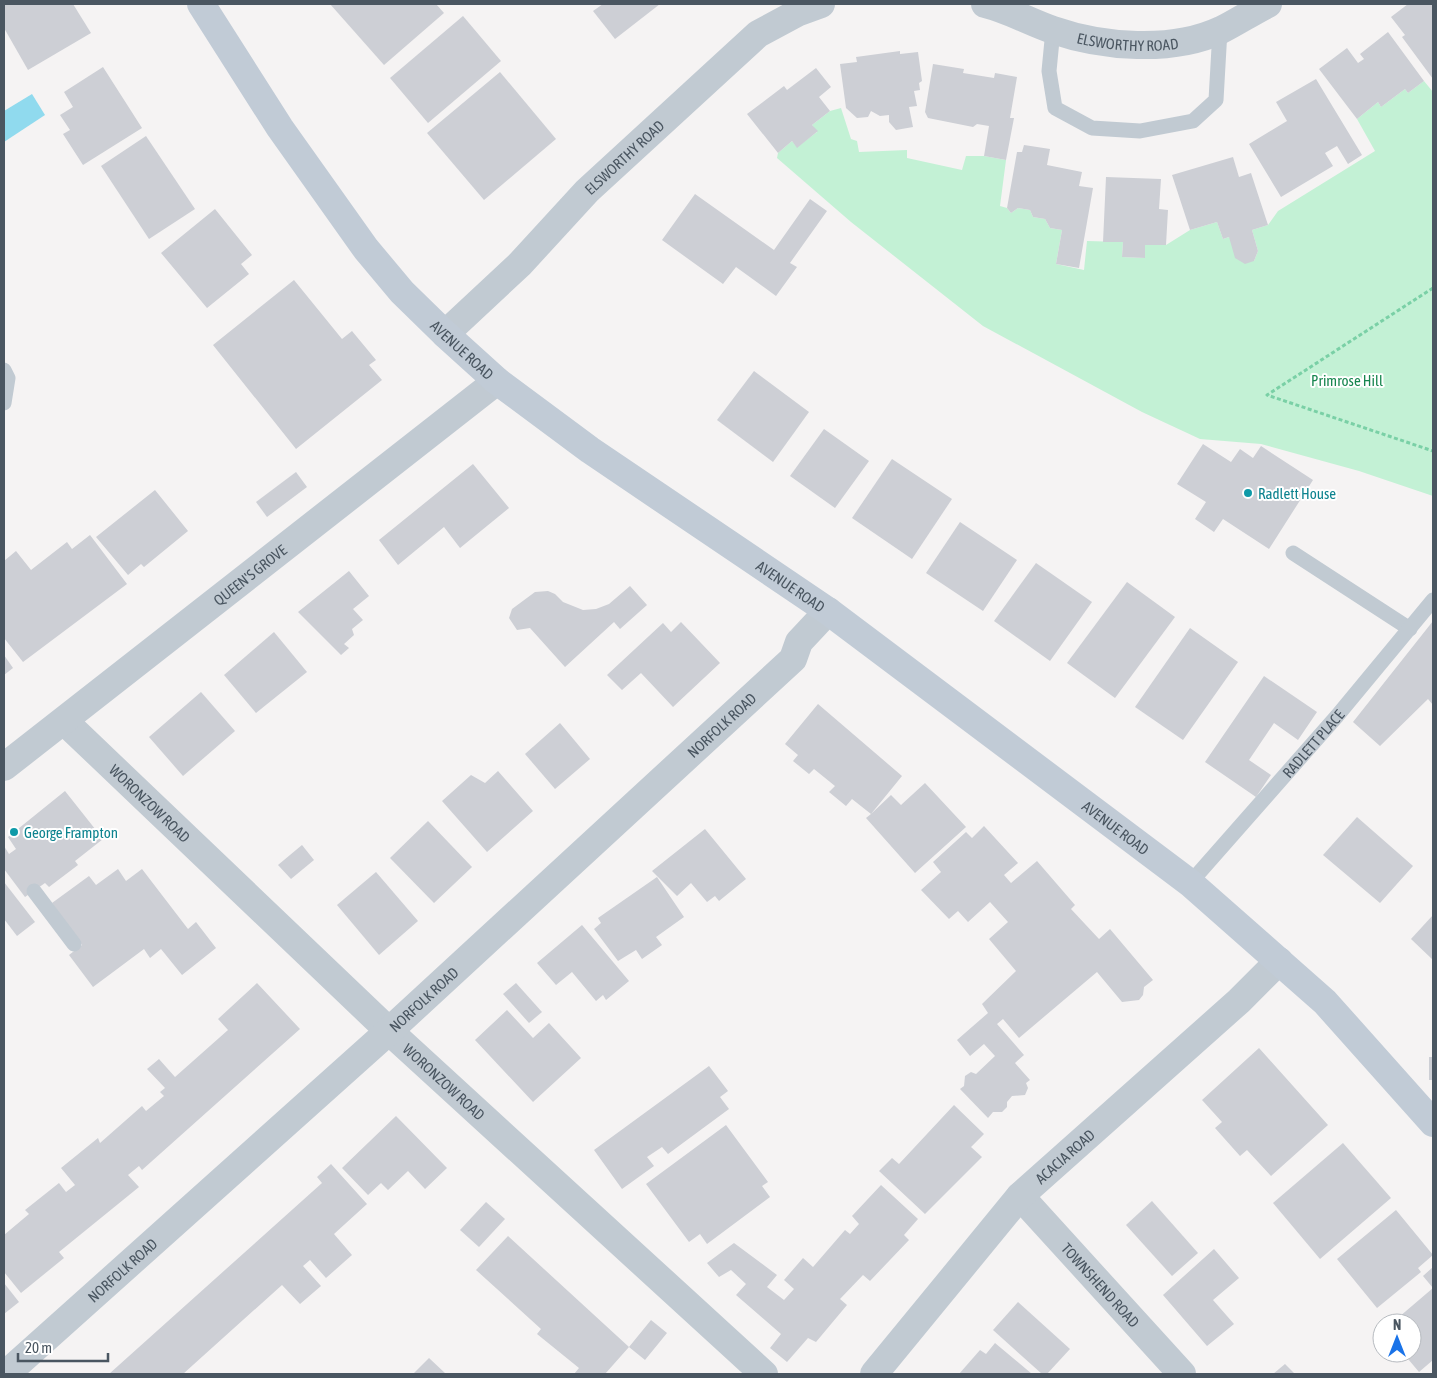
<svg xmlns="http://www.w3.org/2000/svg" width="1437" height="1378" font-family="'Asap Condensed',sans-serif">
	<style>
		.green { fill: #c3f1d5 }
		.water { fill: #90daee }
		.building { fill: #cdcfd5 }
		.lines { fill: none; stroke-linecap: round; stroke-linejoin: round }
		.path { stroke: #7ad0a6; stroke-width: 3; stroke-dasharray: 4 2.5; stroke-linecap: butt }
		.lane { stroke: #c1cad2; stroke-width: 15 }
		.street { stroke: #c1cad2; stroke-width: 28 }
		.secondary { stroke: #c1cbd6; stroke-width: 28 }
		.culture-dot { fill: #0f9aa8; stroke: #fff; stroke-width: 2 }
		.labels { text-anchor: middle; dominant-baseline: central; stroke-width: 4; stroke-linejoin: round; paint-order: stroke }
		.street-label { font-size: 15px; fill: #4a5661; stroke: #fff }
		.park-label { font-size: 15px; fill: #17864f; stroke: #fff }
		.culture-label { font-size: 15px; fill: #0d838f; stroke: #fff; text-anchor: start }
	</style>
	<rect width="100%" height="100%" fill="#f5f3f3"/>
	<path class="green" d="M1424 81 1433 92V496L1359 471 1261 444 1200 439 1142 412 983 326 851 222 777 158 778 153 792 141 797 147 817 132 812 125 830 111 841 108 851 139 857 141 859 152 907 150V158L962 170 966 156H984L1006 160 1000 206 1007 208 1011 213 1018 208 1030 210 1033 217 1045 219 1050 228 1062 230 1056 264 1084 270 1087 241 1123 242 1122 257 1145 258V245H1166L1190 230 1217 222 1223 239 1229 237 1254 261 1258 251 1252 230 1268 225 1278 211 1375 151 1357 119 1378 102 1381 107 1405 89 1408 93Z"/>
	<path class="water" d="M32 94 45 115 4 142V111Z"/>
	<g class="building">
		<path d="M4 4H73L91 33 28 70 4 28Z"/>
		<path d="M330 4H436L444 13 384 65Z"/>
		<path d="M603 4H660L615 39 593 11Z"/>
		<path d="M1408 4H1433V79L1402 37 1405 35 1391 17Z"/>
		<path d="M463 16 501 61 428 123 390 78Z"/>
		<path d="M1388 32 1424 81 1408 93 1405 89 1381 107 1378 102 1357 119 1319 69 1347 48 1358 63 1364 59 1360 54Z"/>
		<path d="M900 51V54L918 52 922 81 919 83 920 90 914 91 917 106 909 107 913 127 896 130 889 122V115L880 116 871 111 868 117 857 118 846 108 840 64 857 62 856 57Z"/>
		<path d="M933 64 964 69 963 73 994 78 995 73 1017 77 1010 118H1014L1006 160 984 156 989 126 977 124 973 127 928 118 925 112Z"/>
		<path d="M103 67 142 128 83 165 63 134 70 130 60 115 73 107 64 92Z"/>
		<path d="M816 68 831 87 819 97 830 111 812 125 818 131 797 148 792 141 778 153 747 114 784 86 787 90Z"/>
		<path d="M500 72 556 139 484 200 427 133Z"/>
		<path d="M1316 79 1362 155 1348 164 1337 146 1325 153 1333 166 1281 197 1249 144 1287 121 1276 102Z"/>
		<path d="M146 136 195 209 149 239 101 166Z"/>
		<path d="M1024 145 1050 149 1047 165 1082 172 1079 186 1093 188 1079 268 1056 264 1062 230 1050 228 1045 219 1033 217 1030 210 1018 208 1011 213 1007 208 1017 152H1022Z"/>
		<path d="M1233 157 1239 177 1251 173 1268 225 1252 230 1258 251 1254 261 1245 264 1235 258 1229 237 1223 239 1217 222 1190 230 1172 175Z"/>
		<path d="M1106 177 1161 179 1159 209 1168 210 1166 245H1145V258L1122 257 1123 242H1103Z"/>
		<path d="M695 194 774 250 810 199 827 211 790 263 797 267 776 296 736 267 723 284 662 240Z"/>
		<path d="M215 209 252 255 241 264 249 274 207 308 161 253Z"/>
		<path d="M294 280 342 339 352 331 376 360 369 365 382 380 296 449 213 345Z"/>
		<path d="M754 371 809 412 773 462 717 420Z"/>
		<path d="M824 429 869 461 835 508 790 476Z"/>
		<path d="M1203 444 1231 462 1240 449 1253 458 1261 446 1313 480 1269 549 1223 519 1214 532 1195 519 1206 502 1177 484Z"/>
		<path d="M892 459 952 499 912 559 852 518Z"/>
		<path d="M473 464 509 508 460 548 444 527 398 565 379 540Z"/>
		<path d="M296 472 307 487 267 517 256 502Z"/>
		<path d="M155 490 188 531 144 567 141 564 128 575 96 537Z"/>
		<path d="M960 522 1017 560 983 611 926 573Z"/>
		<path d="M90 535 127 584 23 662 4 638V561L16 551 31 570 67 542 72 549Z"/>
		<path d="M1036 563 1092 602 1050 661 994 621Z"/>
		<path d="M349 571 369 596 353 609 363 620 352 629 354 635 344 644 349 648 341 655 298 612Z"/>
		<path d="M1127 582 1175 617 1115 698 1067 663Z"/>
		<path d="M630 586 647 605 620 629 614 622 565 667 530 628 517 630 509 618 512 609 535 592 548 591 555 594 563 602 583 610 596 609 609 604Z"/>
		<path d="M1433 621V705L1428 699 1380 746 1353 722Z"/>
		<path d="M681 622 720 663 673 707 641 673 622 690 607 675 663 623 671 632Z"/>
		<path d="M1190 628 1238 662 1183 740 1135 707Z"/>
		<path d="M274 632 307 672 256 713 224 675Z"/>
		<path d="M4 655 13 668 4 675Z"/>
		<path d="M1264 676 1317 712 1298 740 1274 723 1249 760 1271 775 1256 797 1205 762Z"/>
		<path d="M201 692 235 731 183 776 149 737Z"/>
		<path d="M818 704 902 776 871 814 891 795 901 805 925 783 966 827 915 873 866 818 871 814 852 799 846 806 829 792 835 786 814 769 809 774 793 761 798 755 785 744Z"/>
		<path d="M560 723 590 759 555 789 525 754Z"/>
		<path d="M498 771 533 811 487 852 442 801 471 775 485 783Z"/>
		<path d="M65 791 103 839 75 861 78 865 49 887 45 883 25 897 4 869V846L9 854 16 849 8 837Z"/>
		<path d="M1357 817 1413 866 1380 903 1323 855Z"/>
		<path d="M428 821 472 867 434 903 390 858Z"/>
		<path d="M984 826 1018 863 1004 875 1011 883 1037 861 1075 905 1071 909 1099 939 1110 929 1153 980 1144 987 1143 995 1139 1000 1122 1002 1097 972 1019 1038 1003 1019 997 1024 1024 1055 1015 1063 1030 1080 1026 1083 1028 1088 1025 1095 1012 1096 1007 1102V1107L1002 1112H993L988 1118 960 1089 964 1086 965 1076 971 1072 976 1074 995 1056 984 1044 970 1056 957 1040 988 1013 982 1004 1016 971 989 939 1008 922 990 902 968 922 958 911 949 919 921 890 941 872 933 862 966 832 972 838Z"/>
		<path d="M705 829 746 879 719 901 715 896 707 902 691 883 677 896 652 871Z"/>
		<path d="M302 845 314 860 291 879 278 865Z"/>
		<path d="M118 869 126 881 142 869 188 929 196 922 216 948 182 975 161 949 150 958 144 949 93 987 69 955 82 945 52 903 89 876 96 885Z"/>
		<path d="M376 872 418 921 379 955 337 905Z"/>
		<path d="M657 877 684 917 656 937 662 945 642 959 636 950 618 961 594 929 601 923 598 918Z"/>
		<path d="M4 882 35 922 17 936 4 919Z"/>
		<path d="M1433 915V960L1411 939Z"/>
		<path d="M582 925 629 981 606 1000 603 995 596 1001 572 972 556 985 537 963Z"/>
		<path d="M257 983 300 1029 142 1170 139 1166 128 1175 139 1187 59 1252 64 1258 21 1293 4 1272V1235L29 1214 25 1210 59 1183 66 1192 75 1185 61 1168 98 1138 100 1143 142 1106 146 1111 164 1096 160 1092 165 1088 147 1069 159 1059 175 1077 228 1030 218 1019Z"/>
		<path d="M516 983 542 1012 529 1023 503 994Z"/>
		<path d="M507 1010 533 1038 549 1023 581 1058 533 1102 475 1040Z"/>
		<path d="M1259 1048 1328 1125 1271 1176 1247 1150 1240 1156 1215 1128 1222 1122 1202 1100Z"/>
		<rect x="1429" y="1057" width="4" height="23"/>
		<path d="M709 1066 728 1091 720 1097 729 1109 668 1154 662 1147 647 1157 654 1166 622 1189 594 1150Z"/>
		<path d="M954 1105 984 1134 971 1147 982 1157 925 1214 879 1171 892 1158 899 1164Z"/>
		<path d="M396 1116 447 1168 425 1189 408 1171 388 1190 381 1183 368 1195 342 1168Z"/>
		<path d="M726 1125 768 1182 762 1186 770 1197 707 1244 700 1234 689 1242 646 1184Z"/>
		<path d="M1343 1143 1391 1198 1320 1259 1273 1203Z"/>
		<path d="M331 1164 367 1204 334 1234 352 1255 326 1278 310 1260 303 1266 321 1286 300 1304 282 1285 183 1374H109L322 1183 317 1177Z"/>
		<path d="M881 1185 918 1219 904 1235 909 1240 870 1281 863 1275 840 1299 847 1305 816 1342 808 1338 787 1362 770 1348 781 1334 736 1295 746 1284 731 1270 719 1277 707 1263 734 1243 777 1275 767 1287 784 1300 794 1289 784 1280 803 1258 813 1267 845 1230 850 1234 859 1224 852 1216Z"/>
		<path d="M1152 1201 1198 1253 1172 1276 1126 1225Z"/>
		<path d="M486 1202 505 1219 479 1247 460 1230Z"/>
		<path d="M1396 1210 1433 1255 1418 1268 1421 1272 1377 1308 1337 1259Z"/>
		<path d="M508 1236 629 1347 651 1320 667 1333 645 1360 629 1347 605 1374H574L579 1368 537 1334 541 1329 476 1270Z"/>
		<path d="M1214 1249 1239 1278 1213 1300 1234 1324 1207 1346 1163 1295Z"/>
		<path d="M1433 1267V1360L1419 1372 1403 1353H1412V1323H1392L1433 1288 1423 1276Z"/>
		<path d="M4 1283 19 1302 4 1314Z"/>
		<path d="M1018 1302 1070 1349 1047 1374H1042L993 1330Z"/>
		<path d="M995 1343 1032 1374H959L980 1350 986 1354Z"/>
		<path d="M429 1358 446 1374H413Z"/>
		<path d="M1285 1364 1295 1374H1273Z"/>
	</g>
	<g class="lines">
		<path class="path" d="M1433 288 1267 395 1433 451"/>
		<g class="lane">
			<path d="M1053 30 1049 71 1055 108 1092 128 1140 131 1193 121 1216 100 1220 30"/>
			<path d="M4 370 8 378 4 403"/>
			<path d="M1293 553 1410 629"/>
			<path id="s1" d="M1190 883 1337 716 1433 600"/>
			<path d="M34 891 74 944"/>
		</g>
		<g class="street">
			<path id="s2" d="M985 4C1009 10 1030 22 1053 30 1102 47 1172 53 1221 30 1237 22 1252 12 1268 4"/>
			<path id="s3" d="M445 334 520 264 587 191 758 34 799 12 821 4"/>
			<path id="s4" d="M64 721 389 1031 764 1374"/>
			<path id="s5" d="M4 767 497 381"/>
			<path id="s6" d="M1020 1196 1182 1374"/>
			<path id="s7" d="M6 1374 389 1031 793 659 799 642 828 611"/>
			<path id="s8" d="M874 1374 1020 1196 1239 1001 1279 961"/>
		</g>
		<path class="secondary" id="s9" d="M201 4 280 128 366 249 402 292 445 334 497 381 590 450 828 611 1190 883 1325 1002 1433 1123"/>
	</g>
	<g class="culture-dot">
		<circle cx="1248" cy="493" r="5"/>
		<circle cx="14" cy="832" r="5"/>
	</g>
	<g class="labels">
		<g class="street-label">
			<text stroke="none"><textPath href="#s2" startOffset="149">ELSWORTHY ROAD</textPath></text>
			<text stroke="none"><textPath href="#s3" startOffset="252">ELSWORTHY ROAD</textPath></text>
			<text stroke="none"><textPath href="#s9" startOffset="435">AVENUE ROAD</textPath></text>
			<text stroke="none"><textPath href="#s5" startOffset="312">QUEEN'S GROVE</textPath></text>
			<text stroke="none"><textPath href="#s9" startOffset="840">AVENUE ROAD</textPath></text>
			<text stroke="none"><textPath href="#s7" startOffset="966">NORFOLK ROAD</textPath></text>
			<text stroke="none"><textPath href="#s1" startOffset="186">RADLETT PLACE</textPath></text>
			<text stroke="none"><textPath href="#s4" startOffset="119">WORONZOW ROAD</textPath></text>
			<text stroke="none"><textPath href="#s9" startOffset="1245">AVENUE ROAD</textPath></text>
			<text stroke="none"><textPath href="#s7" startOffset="561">NORFOLK ROAD</textPath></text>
			<text stroke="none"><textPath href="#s4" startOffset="524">WORONZOW ROAD</textPath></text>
			<text stroke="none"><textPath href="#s8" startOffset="290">ACACIA ROAD</textPath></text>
			<text stroke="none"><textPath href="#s7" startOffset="156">NORFOLK ROAD</textPath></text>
			<text stroke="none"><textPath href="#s6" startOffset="120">TOWNSHEND ROAD</textPath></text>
		</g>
		<g class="park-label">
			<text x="1347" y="380">Primrose Hill</text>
		</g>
		<g class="culture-label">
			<text x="1258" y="493">Radlett House</text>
			<text x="24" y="832">George Frampton</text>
		</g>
	</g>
	<rect width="1437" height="1378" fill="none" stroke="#4a5661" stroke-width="10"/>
	<g transform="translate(1397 1338)"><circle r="24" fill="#ffffff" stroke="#b7bbc0"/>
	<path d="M0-4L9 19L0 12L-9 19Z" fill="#1a73e8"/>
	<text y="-8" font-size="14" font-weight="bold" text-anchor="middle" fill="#4a5661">N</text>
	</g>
	<path d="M18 1353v8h90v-8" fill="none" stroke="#4a5661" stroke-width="2.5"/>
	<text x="25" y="1353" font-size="15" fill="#4a5661" stroke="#ffffff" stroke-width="4" paint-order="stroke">20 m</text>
</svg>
